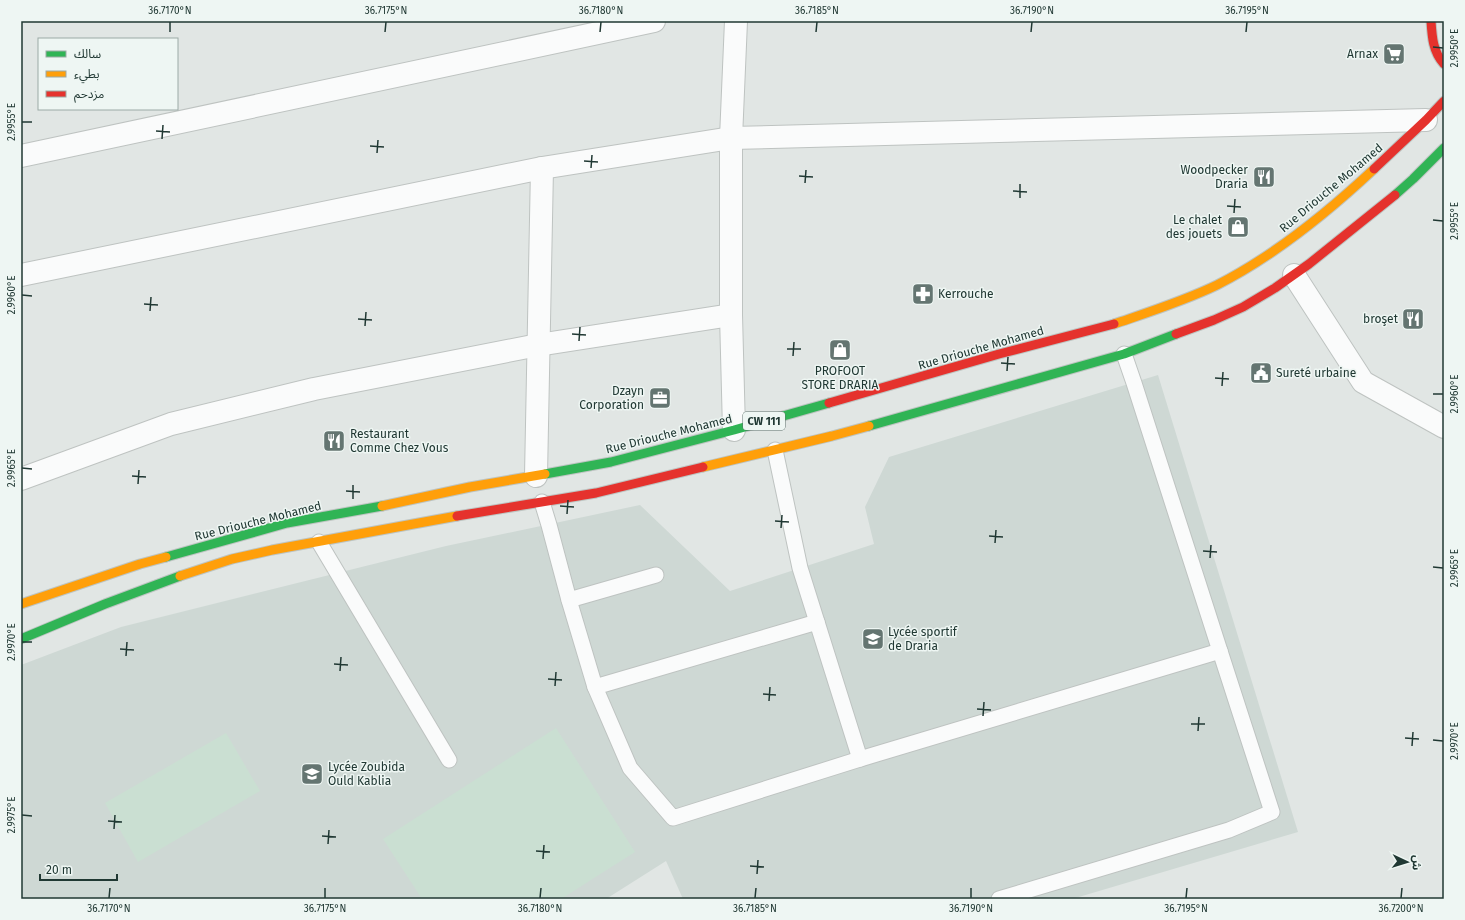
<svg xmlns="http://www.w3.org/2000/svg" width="1465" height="920" font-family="'Fira Sans','Noto Sans Arabic',sans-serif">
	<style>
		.built { fill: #ced8d4 }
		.pitch { fill: #cadfd2 }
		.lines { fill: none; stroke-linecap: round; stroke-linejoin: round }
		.lane-casing { stroke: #bec3c1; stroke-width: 17 }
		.street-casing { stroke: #bec3c1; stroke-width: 24 }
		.fast-casing { stroke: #bdc4c1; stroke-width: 11 }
		.slow-casing { stroke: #bdc4c1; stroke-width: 11 }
		.jam-casing { stroke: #bdc4c1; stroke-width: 11 }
		.lane { stroke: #fafbfb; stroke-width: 15 }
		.street { stroke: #fafbfb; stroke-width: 22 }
		.fast { stroke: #30b455; stroke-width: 9 }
		.slow { stroke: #ff9f0a; stroke-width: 9 }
		.jam { stroke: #e5322d; stroke-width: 9 }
		.ticks { fill: none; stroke: #203833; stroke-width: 1.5 }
		.labels { text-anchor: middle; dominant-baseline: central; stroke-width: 3; stroke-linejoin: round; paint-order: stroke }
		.shield { fill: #eef6f3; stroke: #5e716d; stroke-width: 1 }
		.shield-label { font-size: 11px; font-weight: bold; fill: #203833 }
		.poi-label { font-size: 12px; fill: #203833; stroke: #eef6f3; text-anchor: end }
		.street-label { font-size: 12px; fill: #203833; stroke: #eef6f3 }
		.neatline { fill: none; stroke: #203833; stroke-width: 1.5 }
		.ticks-label { font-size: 10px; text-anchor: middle; fill: #203833 }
	</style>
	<rect width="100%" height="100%" fill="#e1e6e4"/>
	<path class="built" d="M1158 375 1298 832 1072 899H683L666 861 606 899H21V665L121 627 446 546 640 505 730 591 874 544 865 507 889 457Z"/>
	<g class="pitch">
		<path d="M556 728 635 852 561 899H422L383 839Z"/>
		<path d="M226 733 260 791 138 862 105 803Z"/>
	</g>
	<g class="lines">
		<g class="lane-casing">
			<g id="lane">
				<path d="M775 450 800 568 860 759 1220 651 1134 383 1124 354"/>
				<path d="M542 502 549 525 569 600"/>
				<path d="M319 542 449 760"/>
				<path d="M817 622 595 687 630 768 673 818 860 759"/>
				<path d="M595 687 569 600 656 575"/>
				<path d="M999 899 1229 830 1272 812 1220 651"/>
			</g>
		</g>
		<g class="street-casing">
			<g id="street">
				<path d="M21 156 654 21"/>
				<path d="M21 275 542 168 731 138 1426 120"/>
				<path d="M1294 275 1363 382 1444 427"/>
				<path d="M734 430 731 315V138L736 21"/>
				<path d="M536 476 542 168"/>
				<path d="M21 479 171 424 314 389 538 345 731 315"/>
			</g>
		</g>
		<g class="fast-casing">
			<g id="fast">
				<path d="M1395 195 1413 179 1444 148"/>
				<path d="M869 426 1124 354 1176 334"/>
				<path d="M545 474 611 462 734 430 829 403"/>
				<path d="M166 557 287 523 382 506"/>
				<path d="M21 639 105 604 180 576"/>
			</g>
		</g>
		<g class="slow-casing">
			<g id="slow">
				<path d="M1114 324C1149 312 1184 301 1217 285 1274 256 1327 213 1374 169"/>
				<path d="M703 467 832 436 869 426"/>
				<path d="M382 506 470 487 545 474"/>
				<path d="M180 576 232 559 272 550 457 516"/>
				<path d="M21 604 140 564 166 557"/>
			</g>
		</g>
		<g class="jam-casing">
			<g id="jam">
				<path d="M1431 21C1432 37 1433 52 1444 64"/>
				<path d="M1374 169 1426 120 1444 101"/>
				<path d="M1176 334 1214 320 1243 307 1275 288 1309 264 1395 195"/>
				<path d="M829 403 999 354 1114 324"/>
				<path d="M457 516 596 493 703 467"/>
			</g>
		</g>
		<use href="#lane" class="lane"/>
		<use href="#street" class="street"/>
		<use href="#fast" class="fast"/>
		<use href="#slow" class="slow"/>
		<use href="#jam" class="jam"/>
	</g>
	<path class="ticks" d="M170 32V22M385 32 386 22M600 32 601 22M816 32 817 22M1031 32 1032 22M1246 32 1247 22M1433 47 1443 48M22 122H32M156 131 170 132M162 139 163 125M370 146 384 147M377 153 378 140M584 161 598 162M591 168 592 155M799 176 813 177M805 183 806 170M1013 191 1027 192M1020 198V184M1227 206 1241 207M1234 213 1235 199M1433 220 1443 221M22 295 32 296M144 304 158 305M150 311 151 297M358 319 372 320M365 326 366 312M572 334 586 335M579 341 580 327M787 349H801M793 356 794 342M1001 363 1015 364M1007 371 1008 357M1215 378 1229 379M1222 386 1223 372M1433 394H1443M22 468 32 469M132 476 146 477M138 484 139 470M346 491 360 492M353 499V485M560 506 574 507M567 514 568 500M775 521 789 522M781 528 782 515M989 536 1003 537M995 543 996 530M1203 551 1217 552M1210 558 1211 545M1433 567 1443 568M22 642H32M120 649 134 650M126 656 127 642M334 664 348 665M340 671 341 657M548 679 562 680M555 686 556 672M763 694 776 695M769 701 770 687M977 709 991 710M983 716 984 702M1191 724H1205M1198 731 1199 717M1405 738 1419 739M1433 740 1443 741M1412 746 1413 732M22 815 32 816M108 821 122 822M114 829 115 815M322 836 336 837M328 844 329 830M536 851 550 852M543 859 544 845M750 866 764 867M757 874 758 860M109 898 110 888M325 898V888M540 898 541 888M755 898 756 888M971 898V888M1186 898 1187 888M1401 898 1402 888"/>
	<defs>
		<g id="supermarket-square" transform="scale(1.15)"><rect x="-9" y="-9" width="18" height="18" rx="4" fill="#647571" stroke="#eef6f3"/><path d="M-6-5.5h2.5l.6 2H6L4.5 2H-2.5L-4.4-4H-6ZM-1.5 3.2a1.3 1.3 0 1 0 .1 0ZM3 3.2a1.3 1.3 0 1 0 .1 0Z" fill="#fff"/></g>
		<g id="restaurant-square" transform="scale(1.15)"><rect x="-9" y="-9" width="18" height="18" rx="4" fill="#647571" stroke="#eef6f3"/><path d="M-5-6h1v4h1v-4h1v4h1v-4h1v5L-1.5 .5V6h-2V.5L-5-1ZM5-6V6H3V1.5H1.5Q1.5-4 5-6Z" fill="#fff"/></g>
		<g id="shop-square" transform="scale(1.15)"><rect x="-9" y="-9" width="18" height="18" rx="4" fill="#647571" stroke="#eef6f3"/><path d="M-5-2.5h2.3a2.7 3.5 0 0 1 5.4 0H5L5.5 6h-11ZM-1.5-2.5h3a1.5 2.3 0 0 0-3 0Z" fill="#fff"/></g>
		<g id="pharmacy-square" transform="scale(1.15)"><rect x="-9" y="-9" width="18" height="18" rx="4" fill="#647571" stroke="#eef6f3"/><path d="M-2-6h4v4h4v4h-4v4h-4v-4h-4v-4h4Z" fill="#fff"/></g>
		<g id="civic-square" transform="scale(1.15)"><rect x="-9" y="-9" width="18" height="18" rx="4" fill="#647571" stroke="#eef6f3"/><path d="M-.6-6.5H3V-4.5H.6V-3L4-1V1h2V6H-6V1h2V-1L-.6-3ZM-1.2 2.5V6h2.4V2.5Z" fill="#fff"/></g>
		<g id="office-square" transform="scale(1.15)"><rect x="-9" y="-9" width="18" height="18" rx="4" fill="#647571" stroke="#eef6f3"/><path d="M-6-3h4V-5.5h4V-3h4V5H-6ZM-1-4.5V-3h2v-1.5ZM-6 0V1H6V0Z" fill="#fff"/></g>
		<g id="school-square" transform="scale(1.15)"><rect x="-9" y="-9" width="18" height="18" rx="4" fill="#647571" stroke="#eef6f3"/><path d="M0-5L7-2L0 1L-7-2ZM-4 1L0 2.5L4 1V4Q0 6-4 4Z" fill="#fff"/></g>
	</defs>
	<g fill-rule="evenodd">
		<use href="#supermarket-square" x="1394" y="54"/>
		<use href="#restaurant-square" x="1264" y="177"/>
		<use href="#shop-square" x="1238" y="227"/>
		<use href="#pharmacy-square" x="923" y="294"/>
		<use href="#restaurant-square" x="1413" y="319"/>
		<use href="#shop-square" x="840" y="350"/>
		<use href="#civic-square" x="1261" y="373"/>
		<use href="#office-square" x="660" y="398"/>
		<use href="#restaurant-square" x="334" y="441"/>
		<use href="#school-square" x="873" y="639"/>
		<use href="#school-square" x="312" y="774"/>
	</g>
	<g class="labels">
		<rect class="shield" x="743" y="412" width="42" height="18" rx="3"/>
		<g class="shield-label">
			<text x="764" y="421">CW 111</text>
		</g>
		<g class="poi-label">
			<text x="1378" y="54">Arnax</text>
			<text x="1248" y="170">Woodpecker<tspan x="1248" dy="14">Draria</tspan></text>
			<text x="1222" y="220">Le chalet<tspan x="1222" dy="14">des jouets</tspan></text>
			<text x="938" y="294" text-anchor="start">Kerrouche</text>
			<text x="1398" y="319">broşet</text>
			<text x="840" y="371" text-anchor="middle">PROFOOT<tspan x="840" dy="14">STORE DRARIA</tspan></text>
			<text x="1276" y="373" text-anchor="start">Sureté urbaine</text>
			<text x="644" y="391">Dzayn<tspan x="644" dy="14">Corporation</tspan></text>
			<text x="350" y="434" text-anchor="start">Restaurant<tspan x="350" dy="14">Comme Chez Vous</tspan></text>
			<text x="888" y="632" text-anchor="start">Lycée sportif<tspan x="888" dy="14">de Draria</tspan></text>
			<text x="328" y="767" text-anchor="start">Lycée Zoubida<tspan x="328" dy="14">Ould Kablia</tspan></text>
		</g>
		<g class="street-label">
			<text transform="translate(1331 188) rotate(-40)">Rue Driouche Mohamed</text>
			<text transform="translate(981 348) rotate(-16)">Rue Driouche Mohamed</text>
			<text transform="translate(669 434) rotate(-14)">Rue Driouche Mohamed</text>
			<text transform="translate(258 521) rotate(-14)">Rue Driouche Mohamed</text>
		</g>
	</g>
	<rect width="1465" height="920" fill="none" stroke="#eef6f3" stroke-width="44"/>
	<rect x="38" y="38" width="140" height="72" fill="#eef6f3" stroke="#9caaa6"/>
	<rect x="46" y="51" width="20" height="6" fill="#30b455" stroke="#9caaa6"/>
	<text x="74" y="58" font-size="12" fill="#203833">سالك</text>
	<rect x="46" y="71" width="20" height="6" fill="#ff9f0a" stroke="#9caaa6"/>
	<text x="74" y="78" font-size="12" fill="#203833">بطيء</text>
	<rect x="46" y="91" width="20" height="6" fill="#e5322d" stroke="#9caaa6"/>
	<text x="74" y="98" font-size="12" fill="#203833">مزدحم</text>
	<g transform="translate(1407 862) rotate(94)" stroke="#eef6f3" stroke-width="3" paint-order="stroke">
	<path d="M0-3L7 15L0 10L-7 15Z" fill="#203833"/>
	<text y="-6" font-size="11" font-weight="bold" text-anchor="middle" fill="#203833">ش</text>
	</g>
	<path d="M40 874v6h77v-6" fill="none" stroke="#203833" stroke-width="2"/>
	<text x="46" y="874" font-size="12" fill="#203833" stroke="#eef6f3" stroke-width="3" paint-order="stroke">20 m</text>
	<rect x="22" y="22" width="1421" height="876" class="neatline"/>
	<g class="ticks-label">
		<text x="170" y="14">36.7170°N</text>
		<text x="386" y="14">36.7175°N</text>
		<text x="601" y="14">36.7180°N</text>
		<text x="817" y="14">36.7185°N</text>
		<text x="1032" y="14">36.7190°N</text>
		<text x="1247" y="14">36.7195°N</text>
		<text transform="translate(1454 48) rotate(-90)" y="4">2.9950°E</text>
		<text transform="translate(11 122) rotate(-90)" y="4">2.9955°E</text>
		<text transform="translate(1454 221) rotate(-90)" y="4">2.9955°E</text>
		<text transform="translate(11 295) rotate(-90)" y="4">2.9960°E</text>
		<text transform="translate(1454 394) rotate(-90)" y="4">2.9960°E</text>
		<text transform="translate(11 468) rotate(-90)" y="4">2.9965°E</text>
		<text transform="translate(1454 568) rotate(-90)" y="4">2.9965°E</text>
		<text transform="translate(11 642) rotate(-90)" y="4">2.9970°E</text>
		<text transform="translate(1454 741) rotate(-90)" y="4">2.9970°E</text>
		<text transform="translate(11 815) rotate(-90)" y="4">2.9975°E</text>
		<text x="109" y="912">36.7170°N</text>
		<text x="325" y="912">36.7175°N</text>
		<text x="540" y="912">36.7180°N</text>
		<text x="755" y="912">36.7185°N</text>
		<text x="971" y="912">36.7190°N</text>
		<text x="1186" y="912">36.7195°N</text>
		<text x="1401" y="912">36.7200°N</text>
	</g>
</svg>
